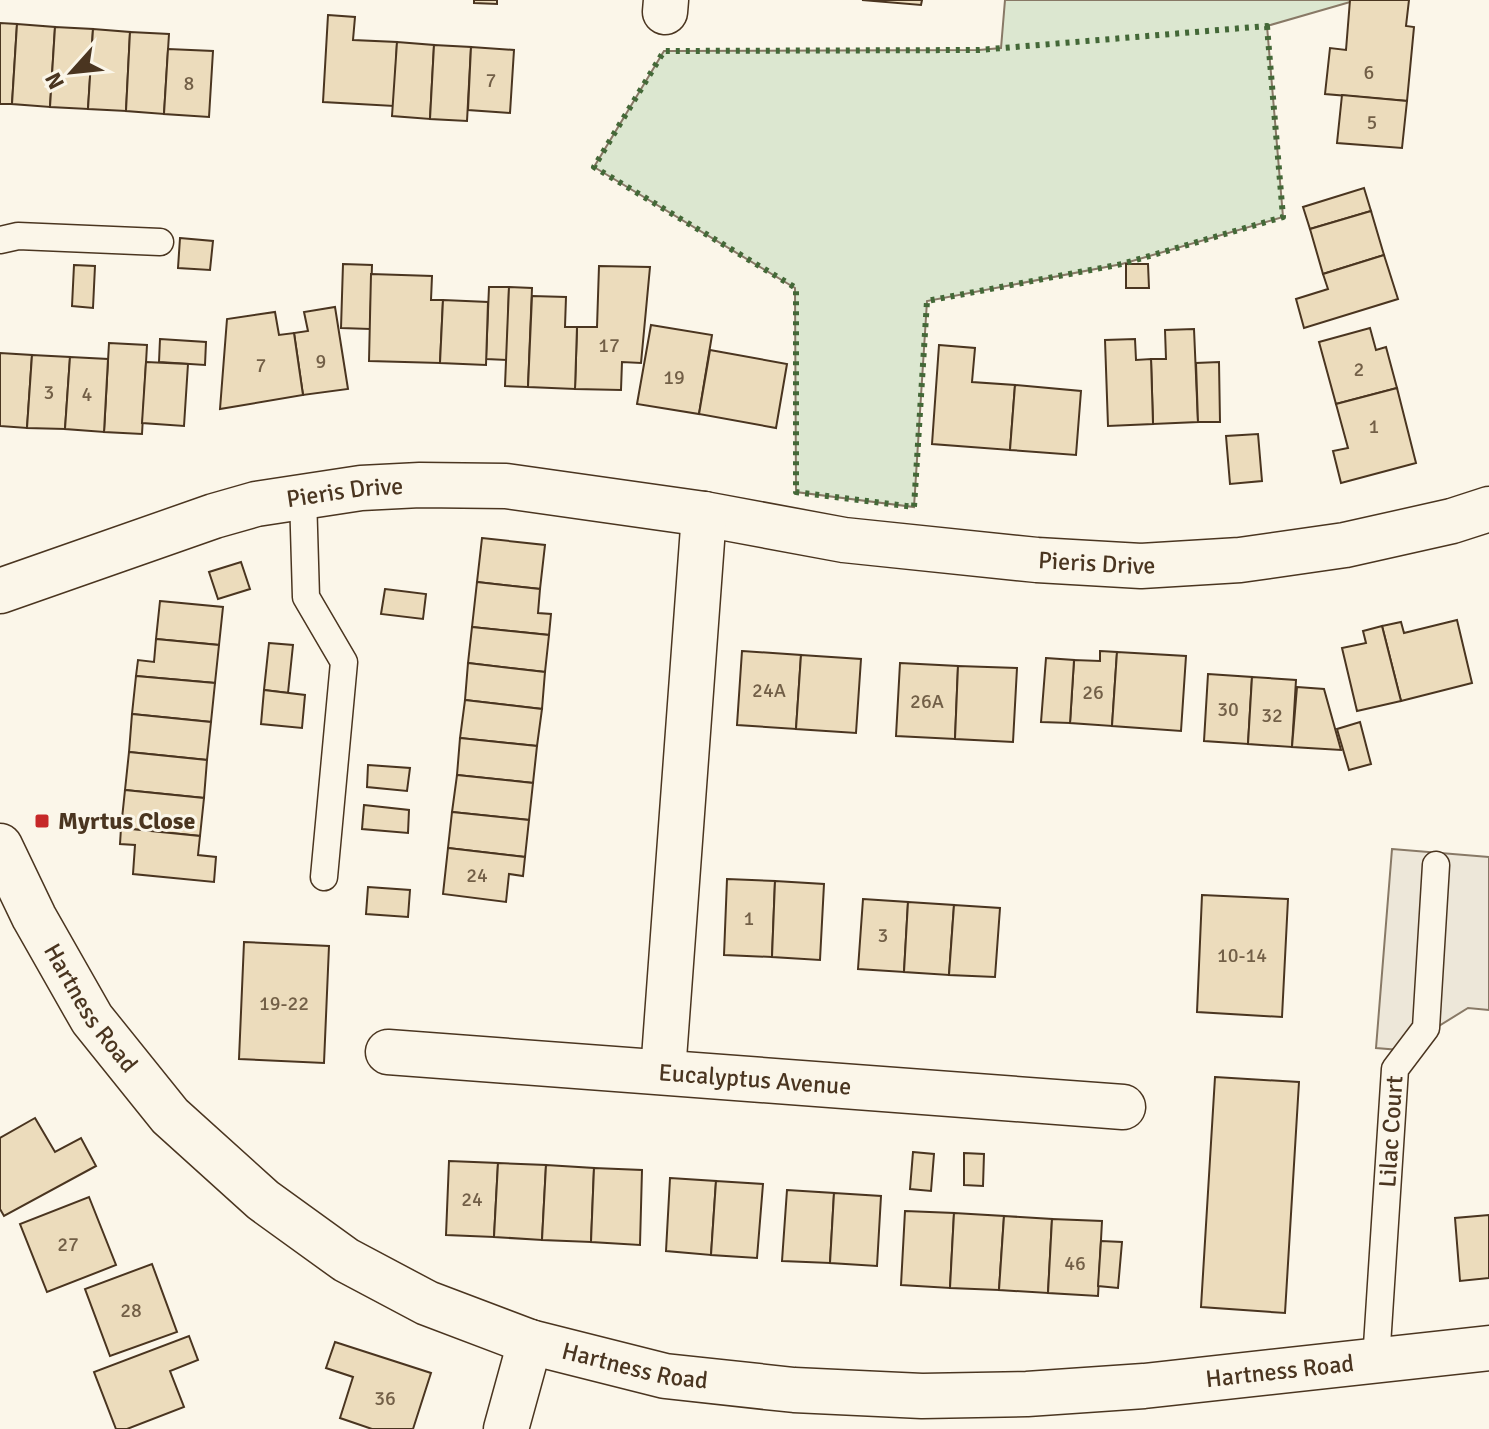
<svg xmlns="http://www.w3.org/2000/svg" width="1489" height="1429" font-family="Signika,sans-serif">
	<style>
		.green { fill: #dce7d0; stroke: #887966; stroke-width: 2 }
		.parking { fill: #ede7d9; stroke: #887966; stroke-width: 2 }
		.building { fill: #ecdcbc; stroke: #4a3520; stroke-width: 2 }
		.lines { fill: none; stroke-linecap: round; stroke-linejoin: round }
		.service-casing { stroke: #4a3520; stroke-width: 29 }
		.minor-casing { stroke: #4a3520; stroke-width: 47 }
		.service { stroke: #fbf6e9; stroke-width: 26 }
		.minor { stroke: #fbf6e9; stroke-width: 44 }
		.hedge { stroke: #436837; stroke-width: 6; stroke-dasharray: 4 6; stroke-linecap: butt }
		.poi-dot { fill: #c62828; stroke: #fbf6e9; stroke-width: 3 }
		.labels { text-anchor: middle; dominant-baseline: central; stroke-width: 6; stroke-linejoin: round; paint-order: stroke }
		.number-label { font-size: 20px; fill: #725f47 }
		.street-label { font-size: 24px; fill: #4a3520; stroke: #fbf6e9 }
		.poi-label { font-size: 24px; font-weight: bold; fill: #4a3520; stroke: #fbf6e9; text-anchor: start }
	</style>
	<rect width="100%" height="100%" fill="#fbf6e9"/>
	<path class="green" d="M1005 0H1357L1267 26 1283 217 1122 264 927 301 914 507 796 492 795 288 594 167 664 51 979 50 1001 48Z"/>
	<path class="parking" d="M1392 849 1489 857V1010L1468 1008 1400 1050 1376 1048Z"/>
	<g class="building">
		<path d="M474 0H497V4L474 3Z"/>
		<path d="M862 0H922L921 5Z"/>
		<path d="M1350 0H1409L1406 26 1414 27 1407 101 1325 94 1330 48 1346 50Z"/>
		<path d="M328 15 355 17 353 40 397 42 394 106 323 102Z"/>
		<path d="M0 23 17 24 12 104H0Z"/>
		<path d="M17 24 55 27 50 107 12 104Z"/>
		<path d="M55 27 93 29 88 109 50 107Z"/>
		<path d="M93 29 130 32 126 111 88 109Z"/>
		<path d="M130 32 169 34 164 114 126 111Z"/>
		<path d="M397 42 434 45 430 119 392 116Z"/>
		<path d="M434 45 471 47 467 121 430 119Z"/>
		<path d="M471 47 514 50 510 113 468 110Z"/>
		<path d="M168 49 213 51 209 117 164 114Z"/>
		<path d="M1342 95 1407 101 1402 148 1337 143Z"/>
		<path d="M1364 188 1371 211 1310 229 1303 207Z"/>
		<path d="M1371 211 1384 255 1323 274 1310 229Z"/>
		<path d="M180 238 213 241 210 270 178 268Z"/>
		<path d="M1384 255 1398 299 1304 328 1296 299 1328 289 1323 274Z"/>
		<path d="M343 264 372 265 370 329 341 328Z"/>
		<path d="M1126 264H1148L1149 288H1126Z"/>
		<path d="M74 265 95 266 93 308 72 306Z"/>
		<path d="M599 266 650 267 641 363 622 362 621 390 575 389 577 327H597Z"/>
		<path d="M371 274 432 276 431 300H443L440 363 369 361Z"/>
		<path d="M489 287H509L507 360 486 359Z"/>
		<path d="M509 287 532 288 528 387 505 386Z"/>
		<path d="M532 296 566 297 565 327H577L575 389 528 387Z"/>
		<path d="M443 300 488 302 486 365 440 363Z"/>
		<path d="M335 307 348 389 303 395 294 333 308 331 304 312Z"/>
		<path d="M275 312 279 335 294 333 303 395 220 409 227 319Z"/>
		<path d="M651 325 712 335 699 414 637 404Z"/>
		<path d="M1370 328 1376 350 1386 347 1397 388 1336 404 1319 342Z"/>
		<path d="M1194 329 1198 422 1153 424 1151 359H1166L1165 330Z"/>
		<path d="M160 339 206 342 205 365 159 362Z"/>
		<path d="M1135 339 1136 360 1151 359 1153 424 1108 426 1105 340Z"/>
		<path d="M109 343 147 345 142 434 104 432Z"/>
		<path d="M939 345 975 348 972 382 1015 385 1010 450 932 444Z"/>
		<path d="M710 350 787 364 776 428 699 414Z"/>
		<path d="M0 353 32 355 27 428 0 426Z"/>
		<path d="M32 355 70 357 65 429 27 428Z"/>
		<path d="M70 357 108 359 104 432 65 429Z"/>
		<path d="M146 362 188 364 184 426 142 423Z"/>
		<path d="M1219 362 1220 422H1198L1196 363Z"/>
		<path d="M1015 385 1081 391 1076 455 1010 450Z"/>
		<path d="M1397 388 1416 463 1341 483 1333 451 1348 448 1336 404Z"/>
		<path d="M1258 434 1262 481 1230 484 1226 436Z"/>
		<path d="M482 538 545 545 540 589 477 582Z"/>
		<path d="M241 562 250 589 218 599 209 572Z"/>
		<path d="M477 582 540 589 538 613 551 614 549 635 472 627Z"/>
		<path d="M385 589 426 594 423 619 381 614Z"/>
		<path d="M160 601 223 607 219 645 156 639Z"/>
		<path d="M1457 620 1472 683 1401 701 1382 626 1401 622 1404 633Z"/>
		<path d="M1382 626 1401 701 1357 711 1342 648 1366 643 1363 631Z"/>
		<path d="M472 627 549 635 545 672 468 663Z"/>
		<path d="M156 639 219 645 215 683 136 676 138 660 154 662Z"/>
		<path d="M269 643 293 645 288 693 264 690Z"/>
		<path d="M742 651 801 655 796 729 737 725Z"/>
		<path d="M1100 651 1117 652 1112 726 1070 723 1074 660 1100 661Z"/>
		<path d="M1117 652 1186 656 1181 731 1112 726Z"/>
		<path d="M801 655 861 659 856 733 796 729Z"/>
		<path d="M1046 658 1074 660 1070 723 1041 722Z"/>
		<path d="M468 663 545 672 542 709 465 700Z"/>
		<path d="M900 663 958 666 955 739 896 736Z"/>
		<path d="M958 666 1017 668 1013 742 955 739Z"/>
		<path d="M1208 674 1252 677 1248 744 1204 741Z"/>
		<path d="M136 676 215 683 211 722 132 714Z"/>
		<path d="M1252 677 1296 680 1292 747 1248 744Z"/>
		<path d="M1297 687 1324 689 1341 750 1292 747Z"/>
		<path d="M264 690 305 695 302 728 261 724Z"/>
		<path d="M465 700 542 709 537 746 460 738Z"/>
		<path d="M132 714 211 722 207 760 129 752Z"/>
		<path d="M1360 722 1371 764 1349 770 1337 729Z"/>
		<path d="M460 738 537 746 533 783 457 775Z"/>
		<path d="M129 752 207 760 204 798 125 790Z"/>
		<path d="M368 765 410 768 407 791 367 787Z"/>
		<path d="M457 775 533 783 529 820 452 812Z"/>
		<path d="M125 790 204 798 200 836 121 828Z"/>
		<path d="M364 805 409 810 408 833 362 829Z"/>
		<path d="M452 812 529 820 525 857 448 848Z"/>
		<path d="M121 828 200 836 198 855 216 857 214 882 133 874 135 845 120 844Z"/>
		<path d="M448 848 525 857 523 876 509 874 506 902 443 894Z"/>
		<path d="M727 879 775 881 772 957 724 955Z"/>
		<path d="M775 881 824 884 820 960 772 957Z"/>
		<path d="M368 887 410 890 408 917 366 914Z"/>
		<path d="M1202 895 1288 899 1282 1017 1197 1012Z"/>
		<path d="M863 899 908 902 904 972 858 969Z"/>
		<path d="M908 902 954 905 949 975 904 972Z"/>
		<path d="M954 905 1000 908 995 977 949 975Z"/>
		<path d="M244 942 329 946 324 1063 239 1059Z"/>
		<path d="M1215 1077 1299 1082 1285 1313 1201 1307Z"/>
		<path d="M35 1118 55 1152 81 1138 96 1166 4 1216 0 1209V1138Z"/>
		<path d="M913 1152 934 1154 931 1191 910 1189Z"/>
		<path d="M964 1153 984 1154 983 1186 964 1185Z"/>
		<path d="M449 1161 498 1163 494 1237 446 1235Z"/>
		<path d="M498 1163 546 1165 542 1240 494 1237Z"/>
		<path d="M546 1165 594 1168 591 1242 542 1240Z"/>
		<path d="M594 1168 642 1170 640 1245 591 1242Z"/>
		<path d="M670 1178 716 1181 711 1255 666 1251Z"/>
		<path d="M716 1181 763 1184 757 1258 711 1255Z"/>
		<path d="M787 1190 834 1193 830 1263 782 1261Z"/>
		<path d="M834 1193 881 1196 877 1266 830 1263Z"/>
		<path d="M89 1197 116 1265 47 1292 20 1224Z"/>
		<path d="M905 1211 954 1213 950 1288 901 1285Z"/>
		<path d="M954 1213 1004 1216 999 1290 950 1288Z"/>
		<path d="M1489 1215V1278L1460 1281 1455 1218Z"/>
		<path d="M1004 1216 1052 1219 1048 1293 999 1290Z"/>
		<path d="M1052 1219 1102 1221 1098 1296 1048 1293Z"/>
		<path d="M1101 1241 1122 1242 1118 1288 1098 1286Z"/>
		<path d="M152 1264 177 1332 110 1356 85 1289Z"/>
		<path d="M189 1336 198 1360 170 1371 184 1407 127 1429H116L94 1372Z"/>
		<path d="M335 1342 431 1373 413 1429H372L340 1418 353 1377 326 1368Z"/>
	</g>
	<g class="lines">
		<g class="service-casing">
			<g id="service">
				<path d="M0 240 18 236 160 242"/>
				<path d="M303 496 306 597 344 662 324 877"/>
				<path id="s1" d="M1376 1361 1395 1069 1426 1028 1436 865"/>
			</g>
		</g>
		<g class="minor-casing">
			<g id="minor">
				<path d="M665 12 666 0"/>
				<path id="s2" d="M0 591 214 516 256 504 361 488 420 485 506 486 704 514 844 540 1037 560 1141 566 1240 560 1345 545 1452 521 1489 509"/>
				<path id="s3" d="M0 846 34 917 92 1019 170 1116 263 1200 346 1260 427 1303 530 1342 665 1376 794 1390 922 1396 1027 1394 1144 1386 1489 1348"/>
				<path id="s4" d="M388 1052 1123 1107"/>
				<path d="M663 1072 704 514"/>
				<path d="M506 1429 530 1342"/>
			</g>
		</g>
		<use href="#service" class="service"/>
		<use href="#minor" class="minor"/>
		<path class="hedge" d="M1267 26 1283 217 1122 264 927 301 914 507 796 492V288L594 167 664 51 979 50Z"/>
	</g>
	<rect class="poi-dot" x="34" y="813" width="16" height="16" rx="4"/>
	<g class="labels">
		<g class="number-label">
			<text x="1369" y="72">6</text>
			<text x="491" y="80">7</text>
			<text x="189" y="83">8</text>
			<text x="1372" y="122">5</text>
			<text x="609" y="345">17</text>
			<text x="321" y="361">9</text>
			<text x="261" y="365">7</text>
			<text x="1359" y="369">2</text>
			<text x="674" y="377">19</text>
			<text x="49" y="392">3</text>
			<text x="87" y="394">4</text>
			<text x="1374" y="426">1</text>
			<text x="769" y="690">24A</text>
			<text x="1093" y="692">26</text>
			<text x="927" y="701">26A</text>
			<text x="1228" y="709">30</text>
			<text x="1272" y="715">32</text>
			<text x="477" y="875">24</text>
			<text x="749" y="918">1</text>
			<text x="883" y="935">3</text>
			<text x="1242" y="955">10-14</text>
			<text x="284" y="1003">19-22</text>
			<text x="472" y="1199">24</text>
			<text x="68" y="1244">27</text>
			<text x="1075" y="1263">46</text>
			<text x="131" y="1310">28</text>
			<text x="385" y="1398">36</text>
		</g>
		<g class="street-label">
			<text stroke="none"><textPath href="#s2" startOffset="360">Pieris Drive</textPath></text>
			<text stroke="none"><textPath href="#s2" startOffset="1118">Pieris Drive</textPath></text>
			<text stroke="none"><textPath href="#s3" startOffset="186">Hartness Road</textPath></text>
			<text stroke="none"><textPath href="#s4" startOffset="368">Eucalyptus Avenue</textPath></text>
			<text stroke="none"><textPath href="#s1" startOffset="230">Lilac Court</textPath></text>
			<text stroke="none"><textPath href="#s3" startOffset="858">Hartness Road</textPath></text>
			<text stroke="none"><textPath href="#s3" startOffset="1506">Hartness Road</textPath></text>
		</g>
		<g class="poi-label">
			<text x="58" y="821">Myrtus Close</text>
		</g>
	</g>
	<g transform="translate(72 72) rotate(243)" stroke="#fbf6e9" stroke-width="6" paint-order="stroke">
	<path d="M0-6L14 30L0 20L-14 30Z" fill="#4a3520"/>
	<text y="-12" font-size="22" font-weight="bold" text-anchor="middle" fill="#4a3520">N</text>
	</g>
</svg>
